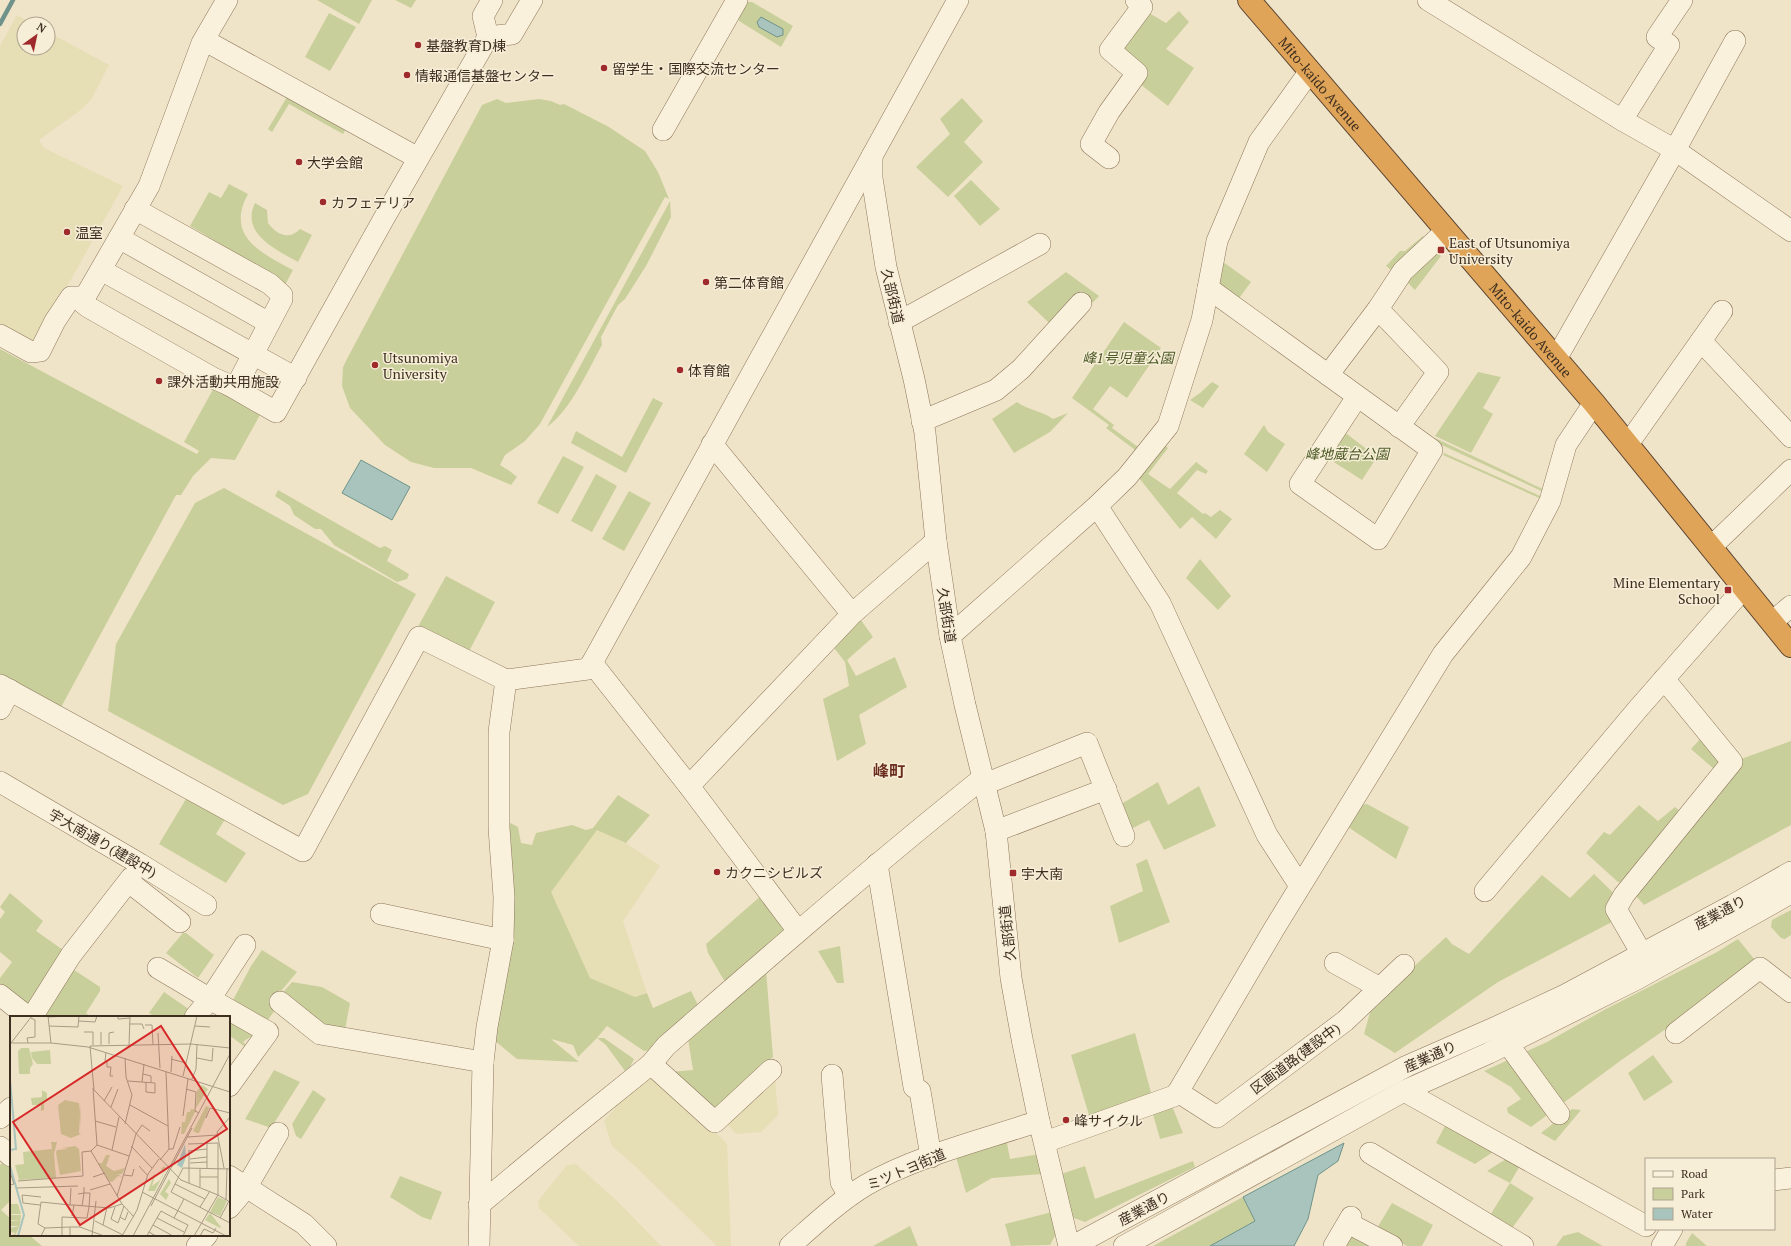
<svg xmlns="http://www.w3.org/2000/svg" width="1791" height="1246" font-family="'PT Serif','Noto Sans JP',serif">
	<style>
		.farmland { fill: #e6deb5 }
		.green { fill: #c9cf9b }
		.water { fill: #a9c4bc; stroke: #6f938a }
		.lines { fill: none; stroke-linecap: round; stroke-linejoin: round }
		.stream { stroke: #6f938a; stroke-width: 4.5 }
		.minor-casing { stroke: #8d765c; stroke-width: 22 }
		.highway-casing { stroke: #5b4430; stroke-width: 24 }
		.minor { stroke: #faf1dc; stroke-width: 21 }
		.highway { stroke: #e0a458; stroke-width: 22 }
		.poi-dot { fill: #9e2a2b; stroke: #f7eed8; stroke-width: 1.5 }
		.labels { text-anchor: middle; dominant-baseline: central; stroke-width: 3; stroke-linejoin: round; paint-order: stroke }
		.poi-label { font-size: 14px; fill: #3d2e20; stroke: #f7eed8; text-anchor: start }
		.street-label { font-size: 14px; fill: #3d2e20; stroke: #f7eed8 }
		.park-label { font-size: 14px; font-style: italic; fill: #4d5a26; stroke: #f7eed8 }
		.quarter-label { font-size: 16px; font-weight: bold; fill: #6b2e1e; stroke: #f7eed8 }
		.inset-river { fill: none; stroke: #a9c4bc; stroke-width: 2 }
		.inset-road { fill: none; stroke: #a89b85; stroke-width: 1 }
		.view { fill: #d62828; fill-opacity: 0.15; stroke: #d62828; stroke-width: 2 }
		.inset-edge { fill: none; stroke: #3d2e20; stroke-width: 2 }
	</style>
	<rect width="100%" height="100%" fill="#f0e4c8"/>
	<g class="farmland">
		<path d="M17 15 33 24H24V48H48V32L109 65 92 98 82 109 39 140 44 148 123 186 34 346 0 328V46Z"/>
		<path d="M600 826 660 866 623 921 647 993 635 997 590 978 550 892Z"/>
		<path d="M644 1073H651L704 1120 727 1144 731 1246H717L635 1166 612 1146 604 1121Z"/>
		<path d="M775 1077 778 1115 761 1132 736 1134 727 1124Z"/>
		<path d="M576 1164 617 1201 661 1246H579L539 1208 538 1201 567 1165Z"/>
	</g>
	<g class="green">
		<path d="M317 0H372L359 24Z"/>
		<path d="M395 0H416L411 8Z"/>
		<path d="M746 2H752L793 26 781 47 739 21 738 16Z"/>
		<path d="M1144 10 1166 23 1179 11 1189 22 1166 49 1194 68 1168 106 1140 84 1148 74 1118 50Z"/>
		<path d="M329 13 356 27 330 71 305 57Z"/>
		<path d="M287 97 347 127 343 134 289 104 272 132 268 129Z"/>
		<path d="M962 98 983 121 964 142 983 162 948 197 916 167 950 134 940 119Z"/>
		<path d="M497 99 506 103 539 99 551 101 560 105 564 104 609 127 645 151 658 172 669 199 665 197 540 424 525 441 505 455 500 465 511 472 517 477 511 485 471 468H434L411 462 385 445 350 408 342 386 343 367 348 357 482 105Z"/>
		<path d="M971 180 1000 209 980 226 954 196Z"/>
		<path d="M229 184 248 194C225 236 261 253 293 270L285 285C253 266 223 245 190 226L209 192 221 198Z"/>
		<path d="M670 201 671 217 646 266 625 299 618 305 601 337 602 345C588 370 571 410 547 427Z"/>
		<path d="M255 203 267 210 268 223C276 234 289 241 300 229L312 235 298 262C277 250 240 234 255 203Z"/>
		<path d="M1423 236 1428 241 1396 274 1386 266 1400 251H1405Z"/>
		<path d="M1437 252 1441 256 1415 290 1407 282Z"/>
		<path d="M1219 259 1251 282 1237 301 1217 286Z"/>
		<path d="M1066 272 1099 296 1062 335 1027 302Z"/>
		<path d="M1124 322 1161 348 1127 398 1110 386 1093 409 1114 425 1112 428 1145 452 1143 456 1106 428 1109 425 1072 398Z"/>
		<path d="M0 349 197 454 199 451 184 442 216 384 260 415 235 460 211 458 193 476 181 495H176L59 711 0 678Z"/>
		<path d="M1478 372 1501 377 1483 408 1493 414 1471 453 1435 436Z"/>
		<path d="M1212 382 1219 386 1203 408 1190 400 1200 393Z"/>
		<path d="M653 398 663 403 626 473 571 443 576 431 622 457Z"/>
		<path d="M1017 402C1028 410 1042 411 1053 419L1068 413 1050 432 1014 453 992 419Z"/>
		<path d="M1264 425 1268 432 1285 444 1267 472 1244 454Z"/>
		<path d="M1343 431 1377 457 1362 480 1326 457Z"/>
		<path d="M1435 438 1549 492 1548 494 1433 441Z"/>
		<path d="M1164 445 1168 448 1148 474 1170 489 1196 462 1208 471 1206 474 1197 470 1177 493 1203 514 1205 513 1211 517 1220 510 1232 519 1216 539 1192 517 1180 529 1135 473Z"/>
		<path d="M1444 453 1547 499 1546 501 1443 455Z"/>
		<path d="M563 456 584 467 558 514 537 503Z"/>
		<path d="M596 474 617 486 592 532 571 521Z"/>
		<path d="M224 488 416 594 308 794 283 805 108 711 116 644 195 503Z"/>
		<path d="M278 490 380 548 385 546 392 550 387 561 409 574 407 579 397 582 334 545 321 529H315L294 515 290 506 275 496Z"/>
		<path d="M629 491 651 503 624 551 602 539Z"/>
		<path d="M1200 559 1231 596 1218 610 1186 578Z"/>
		<path d="M446 576 495 602 466 657 415 632Z"/>
		<path d="M858 616 873 637 847 660 856 676 895 657 907 687 859 715 866 744 837 761 823 699 849 686 845 662 831 644Z"/>
		<path d="M1703 736 1721 763 1714 769 1691 749Z"/>
		<path d="M1791 741V825L1644 905 1636 896 1741 759Z"/>
		<path d="M1158 782 1168 805 1199 786 1216 826 1164 850 1149 820 1123 833 1113 809Z"/>
		<path d="M189 794 227 816 216 834 246 853 226 883 159 844Z"/>
		<path d="M618 795 650 815 626 843 597 830 551 892 590 978 635 997 647 993 653 1008 691 991 701 1011 654 1050 644 1051 607 1026 597 1038H604L634 1059 630 1067 625 1071 606 1045 597 1038 578 1057 573 1045 551 1039 579 1062 517 1059 490 1037 503 819 518 827 521 843 532 845 536 833 572 825 586 830 593 828Z"/>
		<path d="M1367 804 1409 827 1396 859 1348 827 1361 805Z"/>
		<path d="M1639 805 1658 821 1675 807 1683 814 1628 882H1618L1586 853 1604 832 1610 835Z"/>
		<path d="M1147 859 1170 922 1119 943 1110 906 1143 891 1136 864Z"/>
		<path d="M1594 874 1628 907 1627 914 1498 982 1395 1053 1364 1034 1372 1005 1446 937 1452 944 1469 954 1542 875 1570 898Z"/>
		<path d="M10 893 43 921 36 931 66 952 25 1009 0 989V978L12 962 0 952V919L5 912 0 907Z"/>
		<path d="M763 894 788 927 728 987 708 953 706 944Z"/>
		<path d="M1791 910V935L1785 939 1781 938 1771 927 1772 920Z"/>
		<path d="M183 933H186L214 955 198 978 166 953Z"/>
		<path d="M1738 939 1755 960 1703 1003 1620 1061 1531 1127 1508 1113 1507 1108 1521 1099 1511 1087 1484 1071 1547 1042 1604 1010 1717 952Z"/>
		<path d="M840 946 844 983H837L818 951Z"/>
		<path d="M262 950 297 972 277 996V1008L266 1022 233 1000 251 966Z"/>
		<path d="M71 968 100 987V991L86 1013 91 1017H40Z"/>
		<path d="M766 970 773 1057 719 1107 712 1109 670 1072 693 1070 688 1039Z"/>
		<path d="M292 982 322 987 350 1003 344 1035 324 1031 279 997Z"/>
		<path d="M164 992 193 1012 189 1017H155L149 1013Z"/>
		<path d="M229 1017 256 1033 243 1042 250 1049 249 1050 229 1035Z"/>
		<path d="M1135 1033 1153 1100 1091 1122 1071 1055Z"/>
		<path d="M1653 1055 1673 1082 1644 1101 1628 1073Z"/>
		<path d="M274 1070 300 1082 271 1128 245 1119Z"/>
		<path d="M313 1090 326 1099 301 1139 296 1136 292 1124Z"/>
		<path d="M1172 1106 1183 1133 1160 1139 1152 1111Z"/>
		<path d="M1572 1109 1581 1110 1555 1141 1541 1133Z"/>
		<path d="M1447 1122 1496 1150 1475 1164 1436 1143Z"/>
		<path d="M1006 1138 1010 1159 1039 1154 1042 1174 992 1178 966 1193 956 1157Z"/>
		<path d="M6 1159 11 1163V1200L1 1210 11 1219V1235H29L42 1246H0V1165Z"/>
		<path d="M1506 1159 1521 1164 1510 1183 1534 1198 1510 1231 1489 1217 1510 1183 1487 1171Z"/>
		<path d="M1193 1161 1195 1167 1085 1222 1071 1217 1061 1174 1085 1166 1095 1199Z"/>
		<path d="M400 1176 442 1192 431 1220 422 1217 390 1197Z"/>
		<path d="M1243 1197 1255 1221 1210 1246H1153Z"/>
		<path d="M1392 1203 1433 1225 1422 1246H1407L1376 1230Z"/>
		<path d="M1052 1212 1057 1232 1050 1245 1011 1246 1005 1224Z"/>
		<path d="M910 1226 918 1246H873Z"/>
		<path d="M1578 1232 1603 1246H1556L1563 1236Z"/>
		<path d="M1692 1233 1707 1246H1686V1243Z"/>
		<path d="M1350 1234 1381 1246H1341Z"/>
	</g>
	<g class="water">
		<path d="M761 17 783 29V35L777 37 759 27 757 22Z"/>
		<path d="M361 460 410 487 392 520 342 493Z"/>
		<path d="M1344 1143 1338 1161 1318 1175 1308 1219 1294 1246H1210L1255 1221 1243 1197Z"/>
	</g>
	<g class="lines">
		<path class="stream" d="M0 24 13 0"/>
		<g class="minor-casing">
			<g id="minor">
				<path d="M958 0 872 156V178L886 267 914 379 925 433 936 541 950 636 965 705 996 831 1011 978 1022 1039 1039 1121 1069 1246"/>
				<path d="M1428 0 1622 120 1675 150 1791 231"/>
				<path d="M488 37 512 34 532 0"/>
				<path d="M204 40 418 158"/>
				<path d="M1622 120 1669 45 1657 37 1682 0"/>
				<path d="M663 130 737 0"/>
				<path d="M1109 158 1091 144 1109 112 1137 73 1110 50 1142 7 1136 0"/>
				<path d="M119 238 269 323"/>
				<path d="M101 270 296 378"/>
				<path d="M1208 288 1432 450 1378 539 1300 484 1357 397"/>
				<path d="M85 297 83 303 88 307 213 378 227 384H235L239 381 282 299V295L270 284 135 209"/>
				<path d="M1378 309 1438 372 1399 427"/>
				<path d="M899 322 1040 244"/>
				<path d="M0 335 31 352 40 351 55 321 71 297H85L149 186 202 43 227 0"/>
				<path d="M1701 341 1791 437"/>
				<path d="M1556 359 1675 150 1735 41"/>
				<path d="M1328 375 1378 309 1403 271 1446 231"/>
				<path d="M227 384 276 412 383 220 488 37 483 16 492 0"/>
				<path d="M922 421 996 390 1021 369 1081 303"/>
				<path d="M712 444 852 614"/>
				<path d="M1628 444 1722 311"/>
				<path d="M1097 506 1160 603 1267 835 1300 886"/>
				<path d="M1711 547 1791 470"/>
				<path d="M1772 622 1791 606"/>
				<path d="M950 636 1097 506 1127 477 1168 426 1202 320 1217 241 1259 142 1310 71"/>
				<path d="M592 663 689 786 798 931"/>
				<path d="M0 685 303 851 419 637 506 680 588 669 592 663 872 156"/>
				<path d="M0 709 10 690"/>
				<path d="M0 782 140 864 206 905"/>
				<path d="M985 784 1087 743 1124 836"/>
				<path d="M689 786 852 614 936 541"/>
				<path d="M996 831 1106 789"/>
				<path d="M877 864 914 1087 920 1091 931 1157"/>
				<path d="M129 882 180 922"/>
				<path d="M1485 891 1637 710 1744 588"/>
				<path d="M381 914 503 940"/>
				<path d="M1642 954 1616 909 1624 895 1732 762 1664 679"/>
				<path d="M1335 963 1380 988"/>
				<path d="M158 968 210 999 195 1017"/>
				<path d="M0 995 28 1017"/>
				<path d="M280 1002 320 1034 483 1062"/>
				<path d="M32 1017 71 955 131 878"/>
				<path d="M1500 1033 1559 1114"/>
				<path d="M1676 1033 1760 968 1791 992"/>
				<path d="M651 1064 715 1122 771 1070"/>
				<path d="M832 1075 841 1182 849 1196"/>
				<path d="M229 1086 268 1032 210 999 245 945"/>
				<path d="M1404 1091 1646 1226"/>
				<path d="M1178 1092 1217 1117 1345 1021 1404 965"/>
				<path d="M0 1118 11 1108"/>
				<path d="M1045 1142 1174 1096 1178 1092 1274 929 1443 654 1521 557 1550 501 1566 445 1594 403"/>
				<path d="M0 1147 11 1156"/>
				<path d="M1370 1153 1523 1246"/>
				<path d="M229 1176 304 1224 326 1246"/>
				<path d="M1774 1180 1791 1178"/>
				<path d="M479 1205 574 1126 651 1064 666 1046C771 955 875 864 984 777"/>
				<path d="M229 1208 246 1188 278 1133"/>
				<path d="M1348 1223 1392 1246"/>
				<path d="M197 1246 207 1235"/>
				<path d="M479 1246 483 1062 487 1027 503 940 504 897 499 828V732L506 680"/>
				<path d="M790 1246C814 1225 838 1202 866 1185 916 1156 983 1140 1039 1121"/>
				<path d="M1073 1246 1407 1066 1496 1027 1565 995 1733 905 1791 872"/>
				<path d="M1124 1246 1404 1091 1489 1053 1637 979 1791 893"/>
				<path d="M1334 1246 1351 1217"/>
				<path d="M1662 1246 1672 1229"/>
			</g>
		</g>
		<g class="highway-casing">
			<g id="highway">
				<path id="s1" d="M1249 0 1594 403 1791 646"/>
			</g>
		</g>
		<use href="#minor" class="minor"/>
		<use href="#highway" class="highway"/>
	</g>
	<g class="poi-dot">
		<circle cx="418" cy="45" r="4"/>
		<circle cx="604" cy="68" r="4"/>
		<circle cx="407" cy="75" r="4"/>
		<circle cx="299" cy="162" r="4"/>
		<circle cx="323" cy="202" r="4"/>
		<circle cx="67" cy="232" r="4"/>
		<rect x="1437" y="246" width="8" height="8" rx="2"/>
		<circle cx="706" cy="282" r="4"/>
		<circle cx="375" cy="365" r="4"/>
		<circle cx="680" cy="370" r="4"/>
		<circle cx="159" cy="381" r="4"/>
		<rect x="1724" y="586" width="8" height="8" rx="2"/>
		<circle cx="717" cy="872" r="4"/>
		<rect x="1009" y="869" width="8" height="8" rx="2"/>
		<circle cx="1066" cy="1120" r="4"/>
	</g>
	<g class="labels">
		<g class="poi-label">
			<text x="426" y="45">基盤教育D棟</text>
			<text x="612" y="68">留学生・国際交流センター</text>
			<text x="415" y="75">情報通信基盤センター</text>
			<text x="307" y="162">大学会館</text>
			<text x="331" y="202">カフェテリア</text>
			<text x="75" y="232">温室</text>
			<text x="1449" y="242">East of Utsunomiya<tspan x="1449" dy="16">University</tspan></text>
			<text x="714" y="282">第二体育館</text>
			<text x="383" y="357">Utsunomiya<tspan x="383" dy="16">University</tspan></text>
			<text x="688" y="370">体育館</text>
			<text x="167" y="381">課外活動共用施設</text>
			<text x="1720" y="582" text-anchor="end">Mine Elementary<tspan x="1720" dy="16">School</tspan></text>
			<text x="725" y="872">カクニシビルズ</text>
			<text x="1021" y="873">宇大南</text>
			<text x="1074" y="1120">峰サイクル</text>
		</g>
		<g class="street-label">
			<text stroke="none"><textPath href="#s1" startOffset="110">Mito-kaido Avenue</textPath></text>
			<text transform="translate(893 296) rotate(77)">久部街道</text>
			<text stroke="none"><textPath href="#s1" startOffset="434">Mito-kaido Avenue</textPath></text>
			<text transform="translate(947 615) rotate(81)">久部街道</text>
			<text transform="translate(103 843) rotate(30)">宇大南通り(建設中)</text>
			<text transform="translate(1720 912) rotate(-28)">産業通り</text>
			<text transform="translate(1007 933) rotate(-96)">久部街道</text>
			<text transform="translate(1430 1056) rotate(-24)">産業通り</text>
			<text transform="translate(1295 1058) rotate(-37)">区画道路(建設中)</text>
			<text transform="translate(906 1169) rotate(-23)">ミツトヨ街道</text>
			<text transform="translate(1144 1208) rotate(-28)">産業通り</text>
		</g>
		<g class="park-label">
			<text x="1128" y="357">峰1号児童公園</text>
			<text x="1347" y="453">峰地蔵台公園</text>
		</g>
		<g class="quarter-label">
			<text x="889" y="771">峰町</text>
		</g>
	</g>
	<g transform="translate(10 1016)">
		<rect width="220" height="220" fill="#f0e4c8"/>
		<path d="M11 32H19L23 48 20 52V58H9L8 35ZM40 34 41 48H27L22 42 21 36ZM192 69 198 73 186 92 187 75ZM32 74 37 77V85H34V94L31 95V89H22L21 82 32 81ZM55 84 69 87V96L70 88 71 110V112L70 100 69 117 71 118 61 122 51 118 48 89ZM196 90 199 91 197 98 189 117H187L183 115ZM181 93 186 94 174 118H171L172 106H175L177 96H180ZM41 126H47L44 138 46 162 9 164 5 149 14 148 13 136 42 133ZM65 130 69 133 71 155 50 159 46 137 47 134 59 133 52 132ZM96 139H100L96 150 104 155 115 152 112 158H108L112 161 108 160 102 166 99 165 88 147H92ZM154 150 156 153 145 175H138L144 158 145 160 142 170 150 164 154 156 151 153ZM159 163 161 167 155 176 159 178 156 184 150 178ZM208 181 217 185 210 200 200 196ZM1 188H8L11 198H0ZM200 197 211 211 210 212 195 204ZM1 199H11L10 209 5 220H0L6 217 0 216V212L9 210H1V205L10 204H1Z" fill="#c9cf9b"/>
		<path d="M175 128 176 141 172 152 167 149Z" fill="#a9c4bc"/>
		<path class="inset-river" d="M0 63 6 133 0 134M0 150 14 199 8 220"/>
		<path class="inset-road" d="M38 0 41 27M108 0V3L120 2M38 1 59 0M69 5 85 6 87 0M119 8H132L134 13M135 9H142L143 29M39 10 68 11 69 0M185 10 200 11M74 16H83V29M91 16V29M148 17 150 52M0 27H41L78 31 220 76M1 27 22 0M18 27 17 22 25 21V4L21 2M99 28V17L104 16M119 30 120 0M96 36 95 45 97 46V51H101L100 60H103M115 42 116 61 122 79 115 108M187 42 202 45 203 32M161 43 176 47M161 56 162 40M133 58 141 60V66M173 60 187 0M182 63 186 53 187 29M118 65 145 67V77L136 76V66M132 66 134 48M176 73 186 76 185 95 189 97M94 85 102 71M120 89 158 110M101 91 108 73M173 100 178 63M196 102 200 92 220 97M85 105 106 111M126 118 132 109 140 115M177 121 207 119M197 127V153M178 128 208 127V179L220 186M87 129 119 140M121 130 142 152M159 133H163L170 111M102 134 109 101M81 135 112 188 124 201M179 135 197 133M180 143 197 141M150 144 159 133 156 56M180 147 197 146M129 150 137 159M214 152 207 116 220 101M220 153 173 152 161 176 220 207M0 156 4 168 0 169M114 159 122 160 124 153M83 161 95 157M190 161H208M8 165 73 160 72 136 81 135 87 129 83 72M179 167V134M165 168 195 183M74 171V177H80L79 191M190 171V153M7 172 68 170M61 172 60 189H64L62 200M80 174 100 168M132 176 216 220M68 178 74 177 72 190M107 180 126 118M216 184 217 152M30 189 13 187 12 179 31 181M64 189 99 192 112 188M141 190 182 112M105 191 101 203 108 207 114 190M190 191 200 175M110 201 115 204 118 196M147 202 174 216M210 202 219 185M85 205 113 219M93 209 97 191M143 209 163 220M35 212 28 208 31 186 60 189M139 216 151 195 164 202M31 220 35 212 60 211M52 220V201L77 202 79 191M60 220V211H70L94 220M82 220 86 185M112 220 127 194 138 158 149 143M123 220 220 38M137 220 139 216 146 220M173 220 178 209 164 202 174 183M184 220 208 179 171 164 84 74 80 30 181 28 220 32M190 220 194 213 203 217 206 212"/>
		<path class="view" d="M151 10 217 113 70 209 3 106Z"/>
		<rect width="220" height="220" class="inset-edge"/>
	</g>
	<rect x="1645" y="1158" width="130" height="72" fill="#f7eed8" stroke="#ada18e"/>
	<rect x="1653" y="1171" width="20" height="6" fill="#faf1dc" stroke="#ada18e"/>
	<text x="1681" y="1178" font-size="12" fill="#3d2e20">Road</text>
	<rect x="1653" y="1188" width="20" height="12" fill="#c9cf9b" stroke="#ada18e"/>
	<text x="1681" y="1198" font-size="12" fill="#3d2e20">Park</text>
	<rect x="1653" y="1208" width="20" height="12" fill="#a9c4bc" stroke="#ada18e"/>
	<text x="1681" y="1218" font-size="12" fill="#3d2e20">Water</text>
	<g transform="translate(36 36) rotate(33)"><circle r="19" fill="#f7eed8" stroke="#ada18e"/>
	<path d="M0-3L7 15L0 10L-7 15Z" fill="#9e2a2b"/>
	<text y="-6" font-size="11" font-weight="bold" text-anchor="middle" fill="#3d2e20">N</text>
	</g>
</svg>
